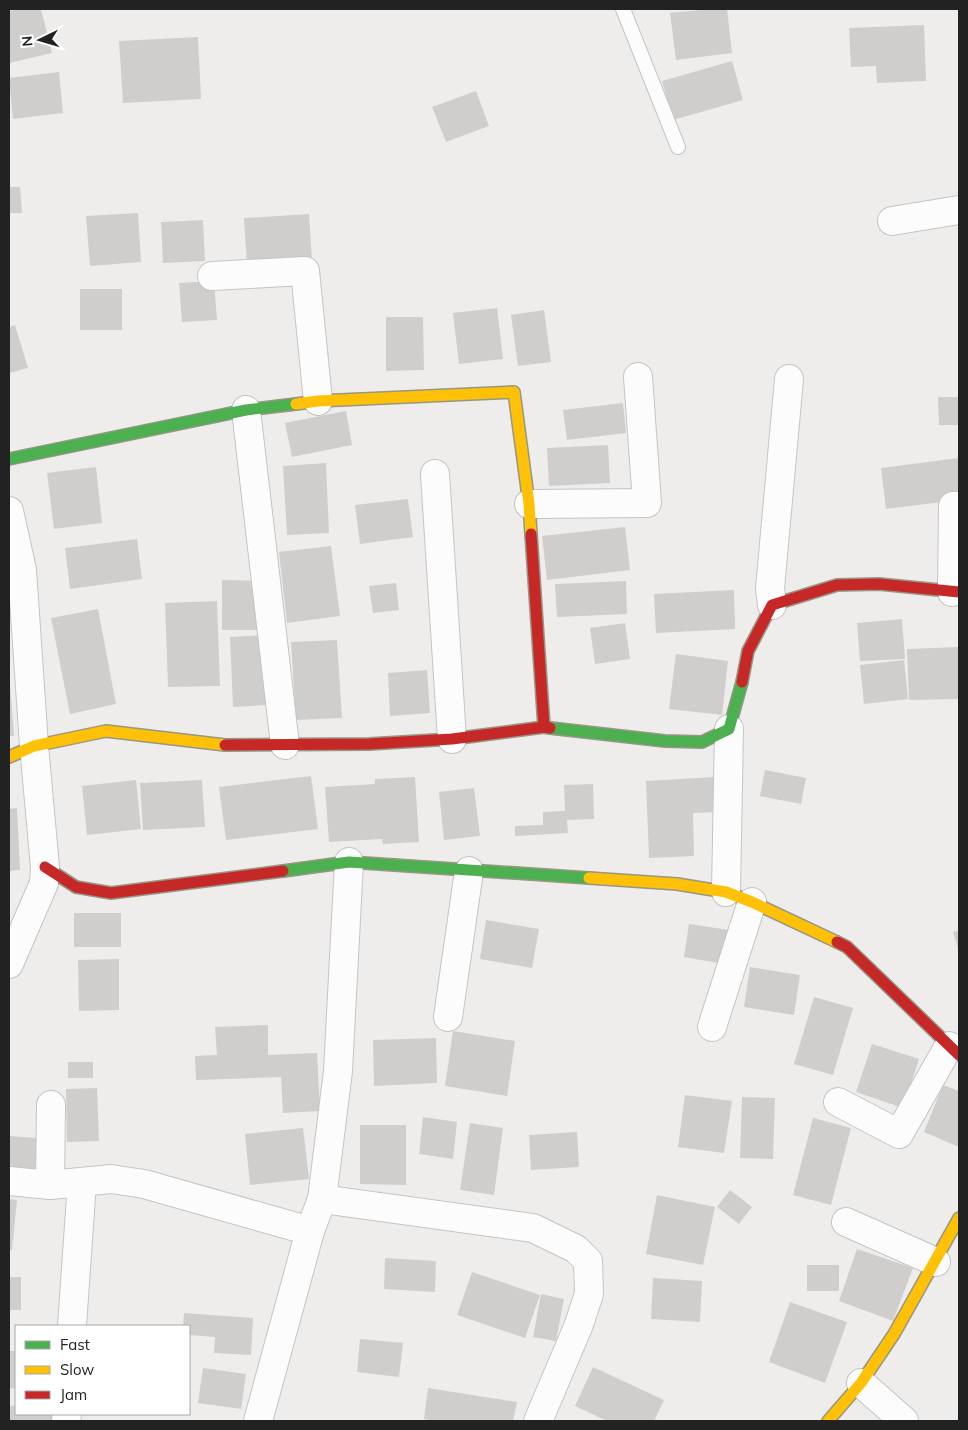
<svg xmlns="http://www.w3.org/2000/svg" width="968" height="1430" font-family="Mulish,sans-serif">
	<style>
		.building { fill: #d0cecc }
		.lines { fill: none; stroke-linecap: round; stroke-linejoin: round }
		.lane-casing { stroke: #c5c4c3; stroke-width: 16 }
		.street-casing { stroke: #c5c4c3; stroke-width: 30 }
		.fast-casing { stroke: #969784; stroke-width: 14 }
		.slow-casing { stroke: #969784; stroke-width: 14 }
		.jam-casing { stroke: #969784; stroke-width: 14 }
		.lane { stroke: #fdfcfc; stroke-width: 14 }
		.street { stroke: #fdfcfc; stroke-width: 28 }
		.fast { stroke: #4caf50; stroke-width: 11 }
		.slow { stroke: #ffc107; stroke-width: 11 }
		.jam { stroke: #c62828; stroke-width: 11 }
	</style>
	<rect width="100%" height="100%" fill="#efedeb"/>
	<g class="building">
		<path d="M20 9H41L52 53 9 63V11Z"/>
		<path d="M710 9H727L732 53 676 60 670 13Z"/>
		<path d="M924 25 926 81 877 83 876 66 851 67 849 28Z"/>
		<path d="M198 37 201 99 123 103 119 41Z"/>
		<path d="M732 61 743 100 673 120 662 81Z"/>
		<path d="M59 72 63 113 13 119 9 78Z"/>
		<path d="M476 91 489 126 446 142 432 107Z"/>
		<path d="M9 187H20L22 213H9Z"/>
		<path d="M138 213 141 262 90 266 86 216Z"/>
		<path d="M309 214 312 261 247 265 244 218Z"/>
		<path d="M203 220 205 261 163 263 161 222Z"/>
		<path d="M214 281 217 320 182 322 179 283Z"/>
		<rect x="80" y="289" width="42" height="41"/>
		<path d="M497 308 503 359 459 364 453 313Z"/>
		<path d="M544 310 551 362 518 366 511 315Z"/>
		<path d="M386 317H423L424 370 386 371Z"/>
		<path d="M15 325 28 368 9 373V327Z"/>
		<path d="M938 397H959V425H939Z"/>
		<path d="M623 403 626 433 567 440 563 410Z"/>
		<path d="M346 411 352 445 292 457 285 423Z"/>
		<path d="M608 445 610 483 549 486 547 448Z"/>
		<path d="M959 458V500L886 509 881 468Z"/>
		<path d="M326 463 329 533 287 535 283 466Z"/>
		<path d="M96 467 102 523 54 529 47 473Z"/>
		<path d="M408 499 413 537 360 544 355 505Z"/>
		<path d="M625 527 630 570 547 580 542 536Z"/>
		<path d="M137 539 142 579 70 589 65 548Z"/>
		<path d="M331 546 340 616 287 623 279 552Z"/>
		<path d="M222 580 261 581 262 630H222Z"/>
		<path d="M626 581 627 614 557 617 555 584Z"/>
		<path d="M396 583 399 610 373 613 369 586Z"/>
		<path d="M734 590 735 629 656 633 654 594Z"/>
		<path d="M217 601 220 686 168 687 165 603Z"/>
		<path d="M98 609 116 704 70 714 51 618Z"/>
		<path d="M902 619 905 659 860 661 857 623Z"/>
		<path d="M625 623 630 659 595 664 590 628Z"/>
		<path d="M266 635 269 705 233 707 230 637Z"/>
		<path d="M337 640 342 718 296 720 291 642Z"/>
		<path d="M959 647V699L909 700 907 649Z"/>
		<path d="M676 654 728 661 722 715 669 709Z"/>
		<path d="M904 660 908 699 864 704 860 665Z"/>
		<path d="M427 670 430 713 390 716 388 673Z"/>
		<path d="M9 684H10L14 736H9Z"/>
		<path d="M765 770 806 778 801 804 760 796Z"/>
		<path d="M311 776 318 829 226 840 219 787Z"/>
		<path d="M415 777 419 842 383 844 382 839 329 842 325 787 375 784V779Z"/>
		<path d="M715 777 717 812 693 813 694 856 649 858 646 781Z"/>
		<path d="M136 780 141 829 87 835 82 786Z"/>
		<path d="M202 780 205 827 143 830 140 783Z"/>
		<path d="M593 784 594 819 567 820 568 833 515 836V826L543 825V812L565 811 564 785Z"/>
		<path d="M474 788 480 836 444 840 439 792Z"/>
		<path d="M17 808 20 870 9 871V809Z"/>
		<rect x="74" y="913" width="47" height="34"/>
		<path d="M486 920 539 929 532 968 480 959Z"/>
		<path d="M689 924 729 930 724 964 684 957Z"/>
		<path d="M959 931V952L953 932Z"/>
		<path d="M119 959V1010L79 1011 78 960Z"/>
		<path d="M750 967 800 975 794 1015 744 1007Z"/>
		<path d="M814 997 853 1008 833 1075 794 1064Z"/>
		<path d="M268 1025V1055L317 1053 320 1111 283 1113 281 1077 196 1080 195 1056 217 1055 215 1027Z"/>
		<path d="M453 1031 515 1041 507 1096 445 1086Z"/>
		<path d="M436 1038 437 1083 374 1086 373 1040Z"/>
		<path d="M872 1044 919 1059 903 1108 856 1092Z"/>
		<rect x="68" y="1062" width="25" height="16"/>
		<path d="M943 1085 959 1091V1147L924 1132Z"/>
		<path d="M97 1088 99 1141 67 1142 66 1089Z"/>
		<path d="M685 1095 732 1101 724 1153 678 1147Z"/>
		<path d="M742 1097 775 1098 773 1159 740 1158Z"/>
		<path d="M423 1117 457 1122 453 1159 419 1154Z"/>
		<path d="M813 1118 851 1128 831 1205 793 1195Z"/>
		<path d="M470 1123 503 1128 494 1195 460 1190Z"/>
		<path d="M360 1125H406V1185L360 1184Z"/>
		<path d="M303 1128 309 1179 250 1185 245 1134Z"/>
		<path d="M577 1132 579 1167 531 1170 529 1135Z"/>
		<path d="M9 1136 37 1138 35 1178 9 1176Z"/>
		<path d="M730 1190 752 1207 739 1224 717 1207Z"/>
		<path d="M657 1195 715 1207 703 1265 646 1254Z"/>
		<path d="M9 1199 17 1200 12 1250H9Z"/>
		<path d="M857 1249 913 1268 893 1321 839 1301Z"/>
		<path d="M385 1258 436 1261 435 1292 384 1289Z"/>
		<rect x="807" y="1265" width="32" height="26"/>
		<path d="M472 1272 540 1295 525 1338 457 1315Z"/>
		<rect x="9" y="1277" width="12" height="33"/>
		<path d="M653 1278 702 1281 700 1322 651 1319Z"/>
		<path d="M541 1294 564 1299 556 1341 533 1337Z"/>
		<path d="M790 1302 847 1322 825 1383 769 1362Z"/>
		<path d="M184 1313 253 1318 251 1355 214 1353 215 1337 189 1335V1326H183Z"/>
		<path d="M360 1339 403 1343 399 1377 357 1372Z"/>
		<path d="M9 1351H16V1389L9 1388Z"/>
		<path d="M593 1367 664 1400 654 1421H607L575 1406Z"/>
		<path d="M203 1368 246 1374 241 1409 198 1403Z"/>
		<path d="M428 1388 517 1402 513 1421H436L424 1419Z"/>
		<path d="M16 1405V1414H56L57 1421H9V1407Z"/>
	</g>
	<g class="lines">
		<g class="lane-casing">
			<path id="lane" d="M623 9 678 147"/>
		</g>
		<g class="street-casing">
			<g id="street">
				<path d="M892 221 959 210"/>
				<path d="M212 276 305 271 318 401"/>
				<path d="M246 410 285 745"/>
				<path d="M435 474 452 739"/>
				<path d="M529 504 647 503 638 377"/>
				<path d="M9 511 22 570 34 746 45 867 44 883 9 964"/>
				<path d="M952 592 953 506H959"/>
				<path d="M772 605 770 588 789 379"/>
				<path d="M726 892 729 729"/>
				<path d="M448 1017 469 871"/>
				<path d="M712 1027 752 902"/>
				<path d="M838 1102 899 1134 949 1046"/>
				<path d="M9 1181 50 1185 111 1179 144 1184 310 1231"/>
				<path d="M50 1185 51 1105"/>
				<path d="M322 1199 533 1228 576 1249 588 1261 589 1294 578 1327 538 1421"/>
				<path d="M846 1222 936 1262"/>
				<path d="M72 1326 82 1182"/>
				<path d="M861 1383 904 1421"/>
				<path d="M66 1421 67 1414"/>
				<path d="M258 1421 310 1231 322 1199 338 1071 349 862"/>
			</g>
		</g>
		<g class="fast-casing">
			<g id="fast">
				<path d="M9 459 246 410 296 404"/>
				<path d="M550 728 665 741 702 742 729 729 742 682"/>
				<path d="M283 871 349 862 589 878"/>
			</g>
		</g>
		<g class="slow-casing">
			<g id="slow">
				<path d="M296 404 318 401 514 392 529 504 531 534"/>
				<path d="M9 757 34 746 106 731 225 745"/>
				<path d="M589 878 677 884 726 892 752 902 837 942"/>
				<path d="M828 1421 861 1383 894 1334 959 1218"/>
			</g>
		</g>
		<g class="jam-casing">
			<g id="jam">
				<path d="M531 534 544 727"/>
				<path d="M742 682 748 651 772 605 837 585 879 584 959 592"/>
				<path d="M225 745 369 744 452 739 544 727 550 728"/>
				<path d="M45 867 76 887 111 893 283 871"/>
				<path d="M837 942 847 947 959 1055"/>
			</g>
		</g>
		<use href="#lane" class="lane"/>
		<use href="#street" class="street"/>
		<use href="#fast" class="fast"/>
		<use href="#slow" class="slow"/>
		<use href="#jam" class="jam"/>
	</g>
	<rect width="968" height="1430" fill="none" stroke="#222222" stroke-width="20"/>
	<rect x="15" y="1325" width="175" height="90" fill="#ffffff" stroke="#a7a7a7"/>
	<rect x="25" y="1341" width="25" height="8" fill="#4caf50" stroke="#a7a7a7"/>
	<text x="60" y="1350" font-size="15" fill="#222222">Fast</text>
	<rect x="25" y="1366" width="25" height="8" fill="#ffc107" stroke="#a7a7a7"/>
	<text x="60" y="1375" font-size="15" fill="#222222">Slow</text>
	<rect x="25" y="1391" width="25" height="8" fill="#c62828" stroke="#a7a7a7"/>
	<text x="60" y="1400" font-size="15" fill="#222222">Jam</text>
	<g transform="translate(40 40) rotate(265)" stroke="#ffffff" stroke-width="4" paint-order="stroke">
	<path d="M0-4L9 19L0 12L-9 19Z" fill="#222222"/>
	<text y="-8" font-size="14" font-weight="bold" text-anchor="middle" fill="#222222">N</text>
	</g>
</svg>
